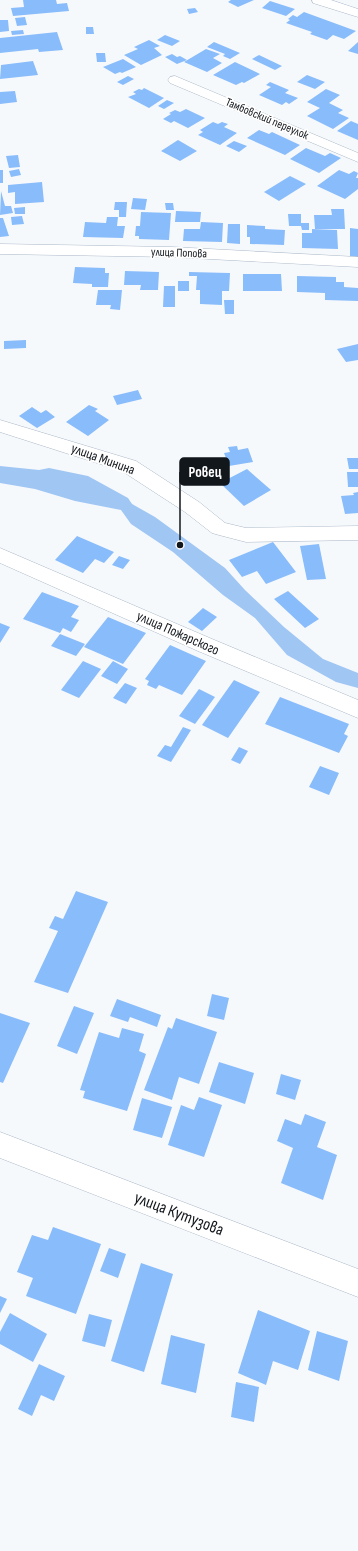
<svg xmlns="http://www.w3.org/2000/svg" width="358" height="1551" font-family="'Sofia Sans Condensed',sans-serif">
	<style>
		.water { fill: #a0c6f4 }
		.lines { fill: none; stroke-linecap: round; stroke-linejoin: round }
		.stream { fill: #a0c6f4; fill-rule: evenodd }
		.building { fill: #89bcfa }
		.minor-casing { stroke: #abb8c8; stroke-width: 1 }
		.minor { fill: #fff; fill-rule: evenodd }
		.labels { text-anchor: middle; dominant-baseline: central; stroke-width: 3.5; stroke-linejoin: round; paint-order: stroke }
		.far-street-label { font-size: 12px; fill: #12171c; stroke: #fff }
		.street-label { font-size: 14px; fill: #12171c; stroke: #fff }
		.near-street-label { font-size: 17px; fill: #12171c; stroke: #fff }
		.leader { fill: none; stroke: #12171c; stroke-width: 1.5 }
		.callout-dot { fill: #12171c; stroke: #fff; stroke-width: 1.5 }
		.callout { fill: #12171c; stroke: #12171c; stroke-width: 1.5 }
		.callout-label { font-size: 15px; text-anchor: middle; font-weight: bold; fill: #fff }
	</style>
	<rect width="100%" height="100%" fill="#f6f9fc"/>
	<path class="water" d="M0 466 49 471 85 478 125 500 155 517 225 568 245 590 284 627 323 659 358 673V688L336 682 287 655 255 618 223 595 173 552 131 524 121 510 75 501 35 489 0 483Z"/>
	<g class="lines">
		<path class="stream" d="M49 468 88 476 128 498 136 510 135 512H129L122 502 83 480 49 474 37 476 33 473 34 471Z"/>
	</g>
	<g class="building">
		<path d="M23 0H56L57 4 67 3 69 11 13 16 11 8 24 7Z"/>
		<path d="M231 0H254L238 7 228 2Z"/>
		<path d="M270 1 295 9 286 16 262 8Z"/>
		<path d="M195 8 198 12 189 14 187 9Z"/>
		<path d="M304 12 356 31 344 39 333 35 327 40 310 34 312 32 286 23 290 20 288 19 293 15 297 17Z"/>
		<path d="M25 17 27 25 17 26 15 18Z"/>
		<path d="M0 20H8L9 31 0 32Z"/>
		<path d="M86 27H93L94 34H86Z"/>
		<path d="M23 30 24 34 12 35 11 31Z"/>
		<path d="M57 32 63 50 39 52 38 49 0 53V38Z"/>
		<path d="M165 35 180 41 172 46 157 40Z"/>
		<path d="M149 40 160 46 154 48 162 55 141 65 124 55 138 49 134 47Z"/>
		<path d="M214 42 240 53 230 59 223 56 225 54 207 47Z"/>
		<path d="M358 42V54L348 51Z"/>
		<path d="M206 49 220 54 213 58 222 63 207 72 184 62Z"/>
		<path d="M96 53H105L106 62H97Z"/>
		<path d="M172 54 177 57 180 56 187 60 177 64 165 57Z"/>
		<path d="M259 55 282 66 275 70 252 59Z"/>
		<path d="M123 59 136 67 122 73 120 72 115 74 103 67Z"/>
		<path d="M33 61 38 75 0 79 1 65Z"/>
		<path d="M235 62 260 74 244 83 242 82 236 85 213 75Z"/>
		<path d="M307 75 325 82 315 89 297 82Z"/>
		<path d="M128 76 134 79 123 85 117 82Z"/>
		<path d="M270 82 289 90 285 93 298 98 289 104 286 102 282 105 259 95 271 87 266 85Z"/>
		<path d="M144 88 164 98 149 108 128 97 136 94 133 92 139 89 142 90Z"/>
		<path d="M326 89 340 95 329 103 343 110 338 113 349 118 333 129 307 116 320 108 307 102Z"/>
		<path d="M15 91 17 102 0 104V92Z"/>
		<path d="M167 100 174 103 164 109 158 106Z"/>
		<path d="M186 109 205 118 188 128 174 121 171 123 163 119 171 114 169 113 175 110 180 112Z"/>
		<path d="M351 121 358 124V140L337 131Z"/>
		<path d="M213 122 218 124 222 122 228 124 224 127 237 133 220 145 198 135 203 132 200 130Z"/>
		<path d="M259 130 269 134 272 132 300 145 285 155 247 138Z"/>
		<path d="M178 140 197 151 180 161 161 151Z"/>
		<path d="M234 141 247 146 239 152 226 146Z"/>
		<path d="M306 148 325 156 330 153 341 158 319 173 290 159Z"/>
		<path d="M18 155 20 167 9 168 6 156Z"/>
		<path d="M19 169 21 175 11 177 9 171Z"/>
		<rect x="0" y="170" width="3" height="13"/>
		<path d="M339 170 349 174 354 171 358 173 356 178H358V189L345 199 317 186Z"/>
		<path d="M290 176 306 184 279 201 264 192Z"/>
		<path d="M42 182 44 202 15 204V192L8 193V185Z"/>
		<path d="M1 191 5 206H11L13 213 0 215Z"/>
		<path d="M133 198 147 199 145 210 131 209Z"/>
		<path d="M115 202H127L126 217H119V210H114Z"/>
		<path d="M165 203H173L174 210H166Z"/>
		<path d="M25 207V214H15L14 208Z"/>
		<path d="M331 209H344L345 229H315L314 215H332Z"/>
		<path d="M176 211 201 212 200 222H175Z"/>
		<path d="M141 212 171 213 169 240 139 239V236H135L136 226H140Z"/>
		<path d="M288 214H301V223H309V230H302L301 226H289Z"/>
		<path d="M22 216 24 224 12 225 11 217Z"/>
		<path d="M107 217H118L117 226H125L123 238 83 237 85 222 106 223Z"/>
		<path d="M0 218H3L9 236 0 237Z"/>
		<path d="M201 222 223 223 222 242 183 241 184 229H200Z"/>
		<path d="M228 224H240V244L227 243Z"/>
		<path d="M247 225 265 226V229L285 230 284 245 250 244V237H247Z"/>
		<path d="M350 228 358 229V257L350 256Z"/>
		<path d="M312 229 337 230 338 249 302 248V233H312Z"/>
		<path d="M75 267 105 268V273H109L108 287H92V284L73 283Z"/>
		<path d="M125 271 159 272 158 290H140L141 285H124Z"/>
		<path d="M189 272 230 273 229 291H222V305L200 304V290H196L197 276H189Z"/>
		<path d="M243 274H281L282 291H243Z"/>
		<path d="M297 276 336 277V282H344V287L358 288V301L325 300V293L297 292Z"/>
		<rect x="178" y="281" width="11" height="10"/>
		<path d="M164 286H175V307H163Z"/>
		<path d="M98 290H122L120 310 110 309 111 305H96Z"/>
		<path d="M224 300H234V314H225Z"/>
		<path d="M26 340V348L4 349V341Z"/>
		<path d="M358 344V360L346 362 337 349Z"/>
		<path d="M138 390 142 399 117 405 113 396Z"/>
		<path d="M89 405 98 409 95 411 109 420 88 436 66 422Z"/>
		<path d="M32 407 41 413 46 410 55 417 37 428 19 416Z"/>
		<path d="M237 446 238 450 248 448 253 462 229 466 224 453 230 452 228 447Z"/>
		<path d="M347 458H358V469H349Z"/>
		<path d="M247 469 271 490 244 506 220 483Z"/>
		<path d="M347 472H358V487H348Z"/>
		<path d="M358 492V513L345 514 341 496 354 495 353 493Z"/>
		<path d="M77 536 114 552 104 563 95 559 83 573 55 560Z"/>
		<path d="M273 542 296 572 266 584 257 571 242 577 229 560Z"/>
		<path d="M319 544 326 579 307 580 300 546Z"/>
		<path d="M119 556 130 560 123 569 112 565Z"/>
		<path d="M288 591 319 619 305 628 274 599Z"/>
		<path d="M42 592 79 606 71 617 79 620 71 632 63 628 60 633 23 619Z"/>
		<path d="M203 608 217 617 202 631 188 622Z"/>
		<path d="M108 617 146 633 123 664 84 647Z"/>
		<path d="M0 623 10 627 0 643Z"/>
		<path d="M60 634 85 644 76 656 51 646Z"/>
		<path d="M170 645 206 661 182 695 159 685 156 689 147 685 149 681 145 679Z"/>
		<path d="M83 661 101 669 79 698 61 690Z"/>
		<path d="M113 661 128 669 117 684 101 676Z"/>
		<path d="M234 680 260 692 228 738 202 725Z"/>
		<path d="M125 683 137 688 126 704 113 698Z"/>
		<path d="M199 689 215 697 195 724 179 716Z"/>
		<path d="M280 697 349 724 344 734 348 736 339 753 265 724Z"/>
		<path d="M183 727 191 730 171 762 157 756 165 745 171 747Z"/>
		<path d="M239 747 248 751 240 764 231 760Z"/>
		<path d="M320 766 339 773 329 795 309 787Z"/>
		<path d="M76 891 108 902 68 993 34 982 58 931 49 928 55 916 63 919Z"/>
		<path d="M212 994 229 998 224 1020 207 1016Z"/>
		<path d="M117 999 161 1015 157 1027 130 1017 128 1022 110 1016Z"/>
		<path d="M74 1006 94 1013 77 1054 57 1046Z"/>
		<path d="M0 1013 30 1023 3 1083 0 1082Z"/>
		<path d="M176 1018 217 1032 199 1084 179 1077 172 1100 144 1090 168 1027 172 1029Z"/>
		<path d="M122 1028 144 1034 139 1051 146 1054 127 1111 83 1098 85 1091 80 1090 99 1032 119 1038Z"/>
		<path d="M219 1062 254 1073 245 1104 209 1092Z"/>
		<path d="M281 1074 301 1080 295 1100 276 1094Z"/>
		<path d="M199 1097 222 1105 204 1157 168 1145 181 1105 194 1110Z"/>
		<path d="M142 1098 172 1107 162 1138 133 1130Z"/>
		<path d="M305 1114 326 1122 317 1147 337 1155 323 1200 281 1183 293 1148 277 1141 285 1119 301 1125Z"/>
		<path d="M53 1227 101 1244 76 1314 26 1296 33 1278 17 1272 32 1235 48 1240Z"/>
		<path d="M109 1248 126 1254 118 1278 100 1271Z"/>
		<path d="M141 1263 173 1274 144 1372 111 1361Z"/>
		<path d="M0 1296 7 1299 0 1313Z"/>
		<path d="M258 1310 310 1331 298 1370 273 1361 266 1385 238 1373Z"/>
		<path d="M10 1313 47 1334 33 1362 0 1344V1332Z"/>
		<path d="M89 1314 112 1320 105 1347 82 1341Z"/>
		<path d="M317 1331 348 1341 339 1381 308 1370Z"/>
		<path d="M171 1335 205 1344 196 1393 161 1384Z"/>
		<path d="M39 1364 65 1376 54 1401 41 1395 32 1416 18 1409Z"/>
		<path d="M236 1382 259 1387 254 1422 231 1417Z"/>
	</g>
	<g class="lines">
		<g class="minor-casing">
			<g id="minor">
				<path d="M312 0H331L358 9V17L313 3Z"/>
				<path d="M175 76 358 153V162L170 83 168 80 170 77Z"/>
				<path d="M0 244 172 247 358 257V267L172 257 0 254Z"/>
				<path d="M0 420 136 461 199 502 225 523 246 528 358 526V540L246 542 219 535 212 533 185 512 122 471 0 432Z"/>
				<path d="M0 548 212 639 358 700V718L198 651 0 563Z"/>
				<path d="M0 1132 358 1269V1297L0 1158Z"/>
			</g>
		</g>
		<use href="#minor" class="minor"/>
	</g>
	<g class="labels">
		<g class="far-street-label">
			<text transform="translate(267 119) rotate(23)">Тамбовский переулок</text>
			<text transform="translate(179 253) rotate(2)">улица Попова</text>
		</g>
		<g class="street-label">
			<text transform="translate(103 459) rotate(20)">улица Минина</text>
			<text transform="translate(178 633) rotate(24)">улица Пожарского</text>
		</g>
		<g class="near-street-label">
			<text transform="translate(179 1214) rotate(21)">улица Кутузова</text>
		</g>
	</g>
	<path class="leader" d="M180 545L180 472"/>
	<circle class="callout-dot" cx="180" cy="545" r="4"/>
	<rect class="callout" x="180" y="458" width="49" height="27" rx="4"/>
	<g class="callout-label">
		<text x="205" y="477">Ровец</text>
	</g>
</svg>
